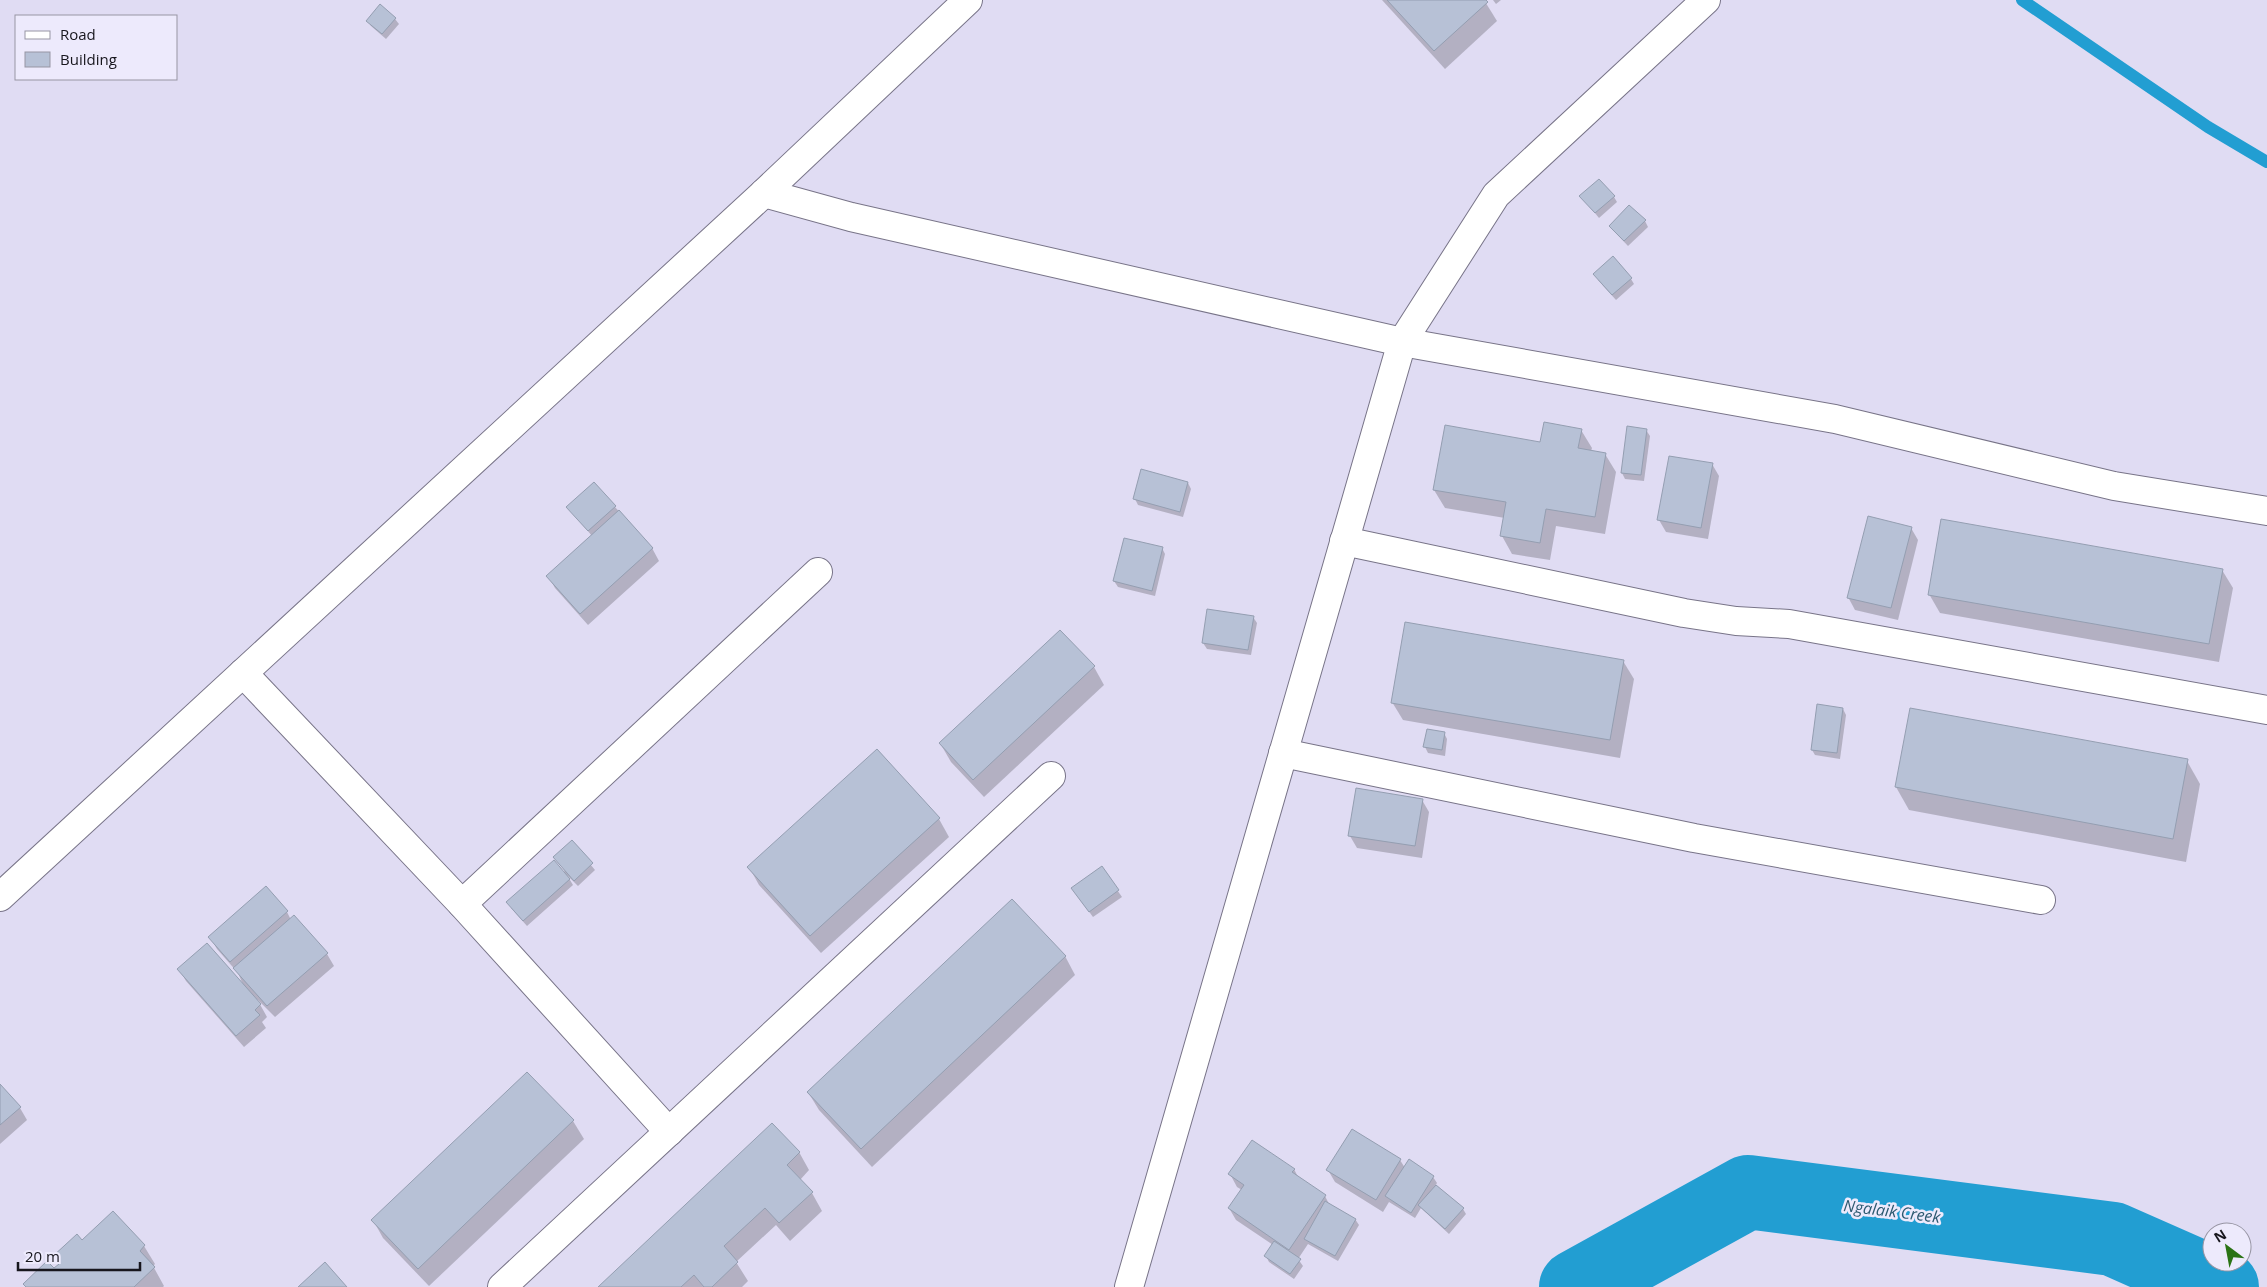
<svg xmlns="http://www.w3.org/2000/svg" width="2267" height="1287" font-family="'Open Sans',sans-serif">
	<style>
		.shadow { fill: #0003 }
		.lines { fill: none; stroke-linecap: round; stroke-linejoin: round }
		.stream { stroke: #229ed2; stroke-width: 12 }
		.river { stroke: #229ed2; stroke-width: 74 }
		.building { fill: #b7c1d6; stroke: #949eb1 }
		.street-casing { stroke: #787488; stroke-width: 30 }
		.street { stroke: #fff; stroke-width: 28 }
		.labels { text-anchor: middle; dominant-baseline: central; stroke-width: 5; stroke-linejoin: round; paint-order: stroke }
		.water-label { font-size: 16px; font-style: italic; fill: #2c5970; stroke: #edeafc }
	</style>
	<rect width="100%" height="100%" fill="#e0dcf3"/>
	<g class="shadow">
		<path d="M1382 0H1484L1497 21 1445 69Z"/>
		<path d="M1493 0H1501L1496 4Z"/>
		<path d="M395 19 399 24 386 39 371 26 368 21Z"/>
		<path d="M1581 196 1614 197 1617 202 1599 218Z"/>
		<path d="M1645 221 1648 227 1628 246 1610 227Z"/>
		<path d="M1631 279 1634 284 1616 300 1598 280Z"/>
		<path d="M1581 430 1592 448 1591 451 1605 454 1616 472 1605 534 1556 526 1550 560 1512 554 1502 536 1505 518 1445 508 1434 490Z"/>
		<path d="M1646 430 1650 436 1644 481 1625 479 1622 473Z"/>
		<path d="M1712 464 1719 476 1708 539 1666 532 1659 520Z"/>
		<path d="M1188 483 1191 489 1183 517 1138 505 1135 499Z"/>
		<path d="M568 507H615L652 548 659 561 588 625 555 588 548 576 592 536Z"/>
		<path d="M1911 528 1918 540 1898 620 1855 610 1848 597Z"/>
		<path d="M1162 548 1165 554 1155 596 1118 587 1114 581Z"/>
		<path d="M2222 570 2233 588 2219 662 1940 613 1929 594Z"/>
		<path d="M1253 617 1257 623 1251 655 1207 649 1203 643Z"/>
		<path d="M1623 661 1634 679 1620 758 1403 720 1392 702Z"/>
		<path d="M1094 667 1104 685 984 797 951 762 940 743Z"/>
		<path d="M1843 709 1846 715 1840 759 1815 755 1812 750Z"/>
		<path d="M1444 733 1447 739 1445 756 1428 753 1425 747Z"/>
		<path d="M2187 761 2200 784 2186 862 1909 810 1896 787Z"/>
		<path d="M1422 800 1429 812 1422 858 1357 848 1350 836Z"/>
		<path d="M939 819 949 837 821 953 759 885 749 867Z"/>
		<path d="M572 842 595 870 578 886 567 875 573 885 527 926 511 908 565 871 555 858Z"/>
		<path d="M1101 867 1122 897 1093 917 1076 894Z"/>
		<path d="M287 912 291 920 327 954 334 966 275 1017 257 999 267 1017 262 1022 266 1028 244 1047 186 981 179 969 244 987 238 973 217 949 210 937Z"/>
		<path d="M1065 956 1075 975 872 1167 819 1110 808 1092Z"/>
		<path d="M527 1074 573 1121 584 1139 429 1286 383 1238 373 1220Z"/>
		<path d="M0 1086 20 1108 27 1120 0 1144Z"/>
		<path d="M1352 1130 1400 1160 1405 1168 1409 1161 1433 1177 1437 1183 1435 1186 1463 1209 1466 1214 1449 1234 1421 1208 1415 1218 1389 1202 1383 1212 1335 1182 1328 1170Z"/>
		<path d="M799 1152 809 1170 800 1180 812 1193 822 1211 790 1241 776 1225 736 1262 748 1281 742 1287H600Z"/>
		<path d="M1294 1169 1299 1179 1325 1196 1330 1206 1355 1219 1359 1225 1338 1261 1308 1244 1298 1259 1303 1266 1294 1279 1269 1262 1266 1256 1273 1245 1236 1220 1229 1208 1242 1190 1237 1187 1230 1174Z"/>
		<path d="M113 1213 144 1246 155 1264 153 1266 164 1286 163 1287H26L59 1266 54 1257 82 1242Z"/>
	</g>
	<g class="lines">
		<path class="stream" d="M2022 0 2208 127 2267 162"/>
		<path class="river" d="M1576 1287 1748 1192 2113 1239 2222 1287"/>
	</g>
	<g class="building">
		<path d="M1387 0H1486L1488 2 1434 51Z"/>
		<path d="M380 4 396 18 382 34 366 21Z"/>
		<path d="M1599 179 1615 196 1595 213 1579 196Z"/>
		<path d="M1629 205 1646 220 1624 241 1609 226Z"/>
		<path d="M1613 256 1632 278 1612 295 1593 274Z"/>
		<path d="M1544 422 1582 429 1578 448 1606 453 1595 517 1546 509 1540 543 1500 536 1506 502 1433 490 1445 425 1540 442Z"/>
		<path d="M1627 426 1647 429 1641 475 1621 473Z"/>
		<path d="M1669 456 1713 463 1701 528 1657 520Z"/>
		<path d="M1141 469 1188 482 1180 512 1133 499Z"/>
		<path d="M594 482 616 506 588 531 566 507Z"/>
		<path d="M619 510 653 548 580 614 546 576Z"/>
		<path d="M1868 516 1912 527 1891 608 1847 598Z"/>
		<path d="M1941 519 2223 569 2209 644 1928 595Z"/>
		<path d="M1124 538 1163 547 1152 591 1113 581Z"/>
		<path d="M1207 609 1254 616 1248 650 1202 643Z"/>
		<path d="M1405 622 1624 660 1610 740 1391 703Z"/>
		<path d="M1060 630 1095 666 973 780 939 743Z"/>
		<path d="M1817 704 1843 708 1837 753 1811 750Z"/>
		<path d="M1910 708 2188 759 2173 839 1895 787Z"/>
		<path d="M1427 729 1445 732 1442 750 1423 747Z"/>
		<path d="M877 749 940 818 810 936 747 867Z"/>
		<path d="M1356 788 1423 799 1415 846 1348 836Z"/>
		<path d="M572 840 593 863 574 881 553 857Z"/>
		<path d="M554 860 570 879 523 921 506 902Z"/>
		<path d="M1102 866 1119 890 1089 912 1071 888Z"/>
		<path d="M266 886 288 911 230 962 208 937Z"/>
		<path d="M1012 899 1066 956 861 1149 807 1092Z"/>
		<path d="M294 915 328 953 267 1006 233 968Z"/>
		<path d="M207 943 261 1004 255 1010 260 1015 236 1036 177 969Z"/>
		<path d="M527 1072 574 1120 418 1269 371 1220Z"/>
		<path d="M0 1084 21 1107 0 1125Z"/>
		<path d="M772 1123 800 1152 787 1165 813 1192 779 1223 765 1208 724 1246 738 1262 712 1287H704L694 1275 681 1287H598Z"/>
		<path d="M1352 1129 1401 1159 1376 1200 1326 1170Z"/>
		<path d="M1252 1140 1295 1169 1292 1172 1326 1195 1289 1250 1228 1208 1244 1185 1228 1174Z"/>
		<path d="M1409 1159 1434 1176 1411 1213 1385 1196Z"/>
		<path d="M1436 1185 1464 1208 1445 1229 1418 1205Z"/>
		<path d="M1325 1201 1356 1219 1335 1256 1304 1239Z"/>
		<path d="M113 1211 145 1245 140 1251 155 1267 134 1287H26L23 1284 47 1261 54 1268 59 1264 52 1257 77 1234 82 1240Z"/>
		<path d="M1274 1241 1301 1259 1290 1274 1264 1256Z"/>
		<path d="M325 1262 347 1287H298Z"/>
	</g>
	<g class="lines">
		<g class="street-casing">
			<g id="street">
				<path d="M764 193 851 217 1402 342 1835 419 2114 486 2267 511"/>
				<path d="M1344 541 1684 613 1736 621 1789 624 2267 710"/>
				<path d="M243 673 462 904 669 1132"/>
				<path d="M1283 753 1694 838 2041 900"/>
				<path d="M0 897 764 193 968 0"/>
				<path d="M462 904 818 572"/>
				<path d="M502 1287 1051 776"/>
				<path d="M1129 1287 1402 342 1496 195 1706 0"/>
			</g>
		</g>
		<use href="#street" class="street"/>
	</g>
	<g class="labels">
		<g class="water-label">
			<text transform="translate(1892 1211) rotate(7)">Ngalaik Creek</text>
		</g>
	</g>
	<rect x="15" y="15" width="162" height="65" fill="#edeafc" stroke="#9795a3"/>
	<rect x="25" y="31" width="25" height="8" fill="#ffffff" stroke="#9795a3"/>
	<text x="60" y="40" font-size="15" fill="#17161d">Road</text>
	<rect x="25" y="52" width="25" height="15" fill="#b7c1d6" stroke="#9795a3"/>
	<text x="60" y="65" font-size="15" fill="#17161d">Building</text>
	<g transform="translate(2227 1247) rotate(328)"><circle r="24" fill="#edeafc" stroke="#9795a3"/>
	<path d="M0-4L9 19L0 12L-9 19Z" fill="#2a7315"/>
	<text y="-8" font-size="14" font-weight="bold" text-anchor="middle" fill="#17161d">N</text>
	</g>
	<path d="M18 1262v8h122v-8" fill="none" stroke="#17161d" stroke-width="2.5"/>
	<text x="25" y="1262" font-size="15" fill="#17161d" stroke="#edeafc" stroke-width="4" paint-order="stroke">20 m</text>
</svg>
